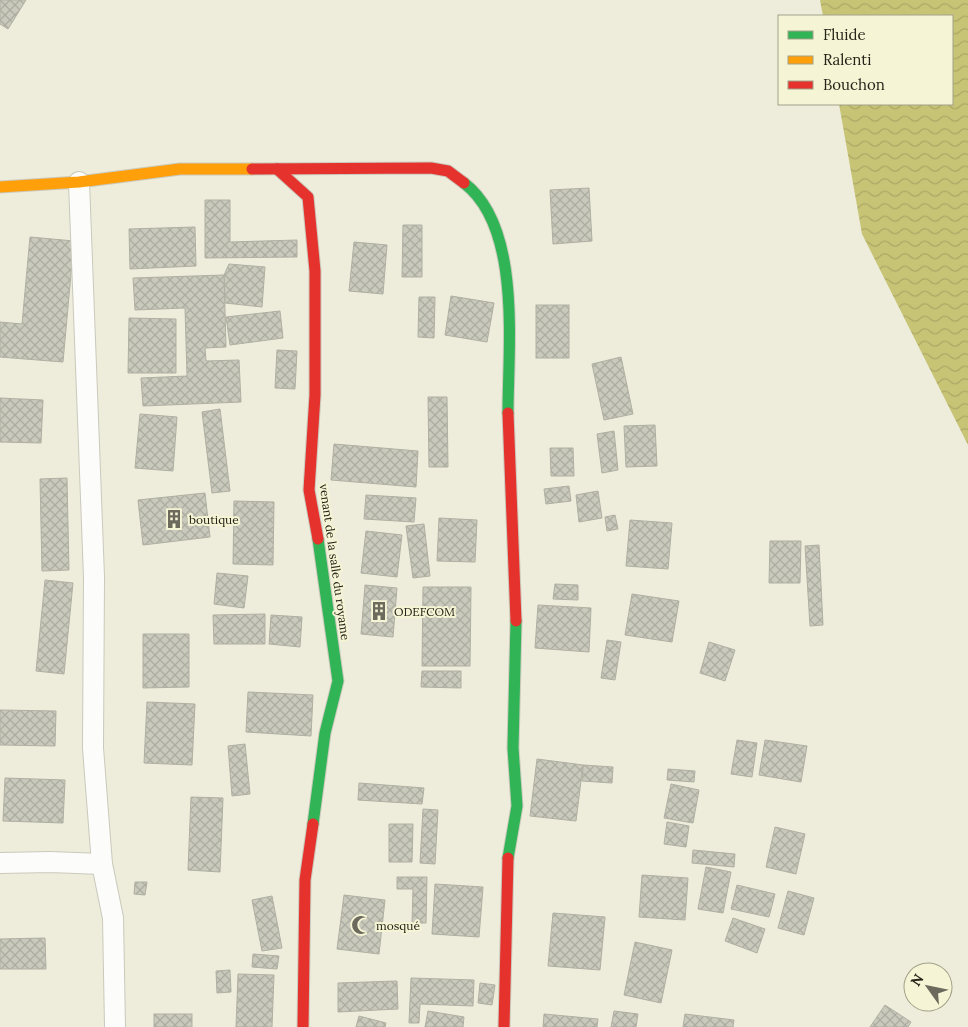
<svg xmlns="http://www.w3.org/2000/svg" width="968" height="1027" font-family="Lora,serif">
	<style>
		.water { fill: url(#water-waves) }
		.building { fill: url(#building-cross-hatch); stroke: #b0afa2 }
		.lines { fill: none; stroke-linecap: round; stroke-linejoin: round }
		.street-casing { stroke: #cac9bc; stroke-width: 22 }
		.fast-casing { stroke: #cac9bc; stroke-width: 13 }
		.slow-casing { stroke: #cac9bc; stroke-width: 13 }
		.jam-casing { stroke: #cac9bc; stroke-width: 13 }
		.street { stroke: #fcfcfa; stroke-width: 20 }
		.fast { stroke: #30b455; stroke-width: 11 }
		.slow { stroke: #ff9f0a; stroke-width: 11 }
		.jam { stroke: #e5322d; stroke-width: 11 }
		.labels { text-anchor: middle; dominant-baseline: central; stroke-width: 4; stroke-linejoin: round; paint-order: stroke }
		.poi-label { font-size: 12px; fill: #242418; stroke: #f5f4d5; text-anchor: start }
		.street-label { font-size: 12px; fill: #242418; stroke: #f5f4d5 }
	</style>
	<defs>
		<pattern id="water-waves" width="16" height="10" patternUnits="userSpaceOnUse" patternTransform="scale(1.25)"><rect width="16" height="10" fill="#c8c476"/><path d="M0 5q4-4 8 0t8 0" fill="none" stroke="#aca865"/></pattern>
		<pattern id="building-cross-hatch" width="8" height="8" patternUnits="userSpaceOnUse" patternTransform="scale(1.25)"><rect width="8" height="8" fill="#c9c9bc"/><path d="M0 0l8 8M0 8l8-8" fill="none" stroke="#acaca1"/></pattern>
	</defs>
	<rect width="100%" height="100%" fill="#eeeddc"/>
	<path class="water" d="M820 0H968V445L862 234 839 104H952V16H823Z"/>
	<g class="building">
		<path d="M0 0H26L8 29 0 24Z"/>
		<path d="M589 188 592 241 553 244 550 190Z"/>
		<path d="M205 200H230V242L297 240V257L205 258Z"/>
		<path d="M403 225H422V277H402Z"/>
		<path d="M195 227 196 266 130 269 129 229Z"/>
		<path d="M30 237 74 241 63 362 0 357V322L22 324Z"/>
		<path d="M354 242 387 245 383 294 349 291Z"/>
		<path d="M229 264 265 267 262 307 225 303 224 275Z"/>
		<path d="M224 275 226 347 205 348 206 361 239 360 241 402 143 406 141 378 187 376 185 308 135 310 133 278Z"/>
		<path d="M451 296 494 303 487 342 445 335Z"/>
		<path d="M419 297H435L434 338 418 337Z"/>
		<rect x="536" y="305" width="33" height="53"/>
		<path d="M280 311 283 338 230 345 226 317Z"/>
		<path d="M129 318 176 319V373H128Z"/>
		<path d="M277 350 297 351 295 389 275 388Z"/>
		<path d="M621 357 633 414 604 420 592 364Z"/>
		<path d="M428 397H447L448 467H429Z"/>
		<path d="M0 398 43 400 41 443 0 442Z"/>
		<path d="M220 409 230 491 212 493 202 412Z"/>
		<path d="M140 414 177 417 173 471 135 468Z"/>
		<path d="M655 425 657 466 626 467 624 426Z"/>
		<path d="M614 431 618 470 602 473 597 434Z"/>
		<path d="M334 444 418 451 416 487 331 480Z"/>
		<path d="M550 448H573L574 476H551Z"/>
		<path d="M67 478 69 570 42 571 40 479Z"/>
		<path d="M569 486 571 501 546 504 544 489Z"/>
		<path d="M598 491 602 518 579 522 576 495Z"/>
		<path d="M205 493 210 537 143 545 138 500Z"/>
		<path d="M366 495 416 498 414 522 364 519Z"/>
		<path d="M234 501 274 502 273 565 233 564Z"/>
		<path d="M615 515 618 529 607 531 605 517Z"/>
		<path d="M439 518 477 520 475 562 437 561Z"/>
		<path d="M630 520 672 523 668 569 626 566Z"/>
		<path d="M424 524 430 576 413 578 406 526Z"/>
		<path d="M366 531 402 535 397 577 361 573Z"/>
		<path d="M770 541H801L800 583H769Z"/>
		<path d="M819 545 823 625 810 626 805 546Z"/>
		<path d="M217 573 248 576 244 608 214 604Z"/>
		<path d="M45 580 73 583 64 674 36 671Z"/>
		<path d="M555 584 578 585V600L553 599Z"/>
		<path d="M365 585 397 588 393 637 361 634Z"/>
		<path d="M423 587H471L470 666H422Z"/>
		<path d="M632 594 679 601 672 642 625 635Z"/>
		<path d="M538 605 591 608 589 652 535 648Z"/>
		<path d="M265 614V644H214L213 615Z"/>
		<path d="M271 615 302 617 300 647 269 644Z"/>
		<path d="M143 634H189V687L143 688Z"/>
		<path d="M607 640 621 642 615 680 601 678Z"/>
		<path d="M709 642 735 650 725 681 700 673Z"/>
		<path d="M422 671H461V688L421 687Z"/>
		<path d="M248 692 313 695 311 736 246 732Z"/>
		<path d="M147 702 195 704 192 765 144 763Z"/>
		<path d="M0 710 56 711 55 746 0 745Z"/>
		<path d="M737 740 757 743 752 777 731 774Z"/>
		<path d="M765 740 807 746 801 782 759 775Z"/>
		<path d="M245 744 250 794 232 796 228 746Z"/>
		<path d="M537 759 583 765 576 821 530 816Z"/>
		<path d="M583 765 613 767 612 783 582 781Z"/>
		<path d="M668 769 695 771 694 782 667 780Z"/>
		<path d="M5 778 65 780 63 823 3 821Z"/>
		<path d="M359 783 424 788 422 804 358 800Z"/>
		<path d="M671 784 699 790 693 823 664 818Z"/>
		<path d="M191 797 223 798 220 872 188 870Z"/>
		<path d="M423 809 438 810 435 864 420 863Z"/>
		<path d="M667 822 689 826 686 847 664 844Z"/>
		<path d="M389 824H413L412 862H389Z"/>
		<path d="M775 827 805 834 796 874 766 867Z"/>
		<path d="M693 850 735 854 734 867 692 863Z"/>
		<path d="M706 867 731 872 723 913 698 909Z"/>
		<path d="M642 875 688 878 685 920 639 917Z"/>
		<path d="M397 877H427L426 923H412L413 889H397Z"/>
		<path d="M135 882H147L145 895 134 894Z"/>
		<path d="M435 884 483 887 479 937 432 934Z"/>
		<path d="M737 885 775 894 769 917 731 909Z"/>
		<path d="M788 891 814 898 804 935 778 928Z"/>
		<path d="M344 895 385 900 379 954 337 949Z"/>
		<path d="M272 896 282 948 262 951 252 900Z"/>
		<path d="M553 913 605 917 600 970 548 966Z"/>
		<path d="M733 918 765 929 757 953 725 941Z"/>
		<path d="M45 938 46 969H0V939Z"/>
		<path d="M635 942 672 950 661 1003 624 995Z"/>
		<path d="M253 954 279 956 277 969 252 967Z"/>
		<path d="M230 970 231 992 217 993 216 971Z"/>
		<path d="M238 974 274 975 272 1027H236Z"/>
		<path d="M411 978 474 980 473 1006 420 1004 419 1023H409Z"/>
		<path d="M397 981 398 1009 338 1012V983Z"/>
		<path d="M480 983 495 985 492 1005 478 1003Z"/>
		<path d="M885 1005 911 1022 908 1027H870Z"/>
		<path d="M428 1011 464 1017 463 1027H425Z"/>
		<path d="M614 1011 638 1014 636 1027H611Z"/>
		<rect x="154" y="1014" width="38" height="13"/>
		<path d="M544 1014 598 1019 597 1027H543Z"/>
		<path d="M685 1014 734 1020 733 1027H683Z"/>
		<path d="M359 1016 386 1023 385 1027H356Z"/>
	</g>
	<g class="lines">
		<g class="street-casing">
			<g id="street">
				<path d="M79 182 94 577 93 748 102 864 113 918 115 1027"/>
				<path d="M0 863 50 862 102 864"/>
			</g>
		</g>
		<g class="fast-casing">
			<g id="fast">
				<path d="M464 183C522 227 508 347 508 413"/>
				<path d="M313 824 325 733 338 681 318 539"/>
				<path d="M508 858 517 806 513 748 516 621"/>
			</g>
		</g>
		<g class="slow-casing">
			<path id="slow" d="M0 187 79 182 180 169H252"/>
		</g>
		<g class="jam-casing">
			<g id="jam">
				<path d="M252 169 431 168 448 171 464 183"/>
				<path d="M277 169 308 197 315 271V395L309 490 318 539"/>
				<path d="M508 413 516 621"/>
				<path d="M303 1027 305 880 313 824"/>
				<path d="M504 1027 508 858"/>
			</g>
		</g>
		<use href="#street" class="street"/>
		<use href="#fast" class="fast"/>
		<use href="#slow" class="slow"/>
		<use href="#jam" class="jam"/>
	</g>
	<defs>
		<g id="building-bare" transform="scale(1.5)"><path d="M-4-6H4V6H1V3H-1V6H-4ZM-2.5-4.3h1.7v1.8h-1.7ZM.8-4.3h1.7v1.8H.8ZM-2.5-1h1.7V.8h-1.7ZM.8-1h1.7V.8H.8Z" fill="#6b6a5d" stroke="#f5f4d5" stroke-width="2.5" paint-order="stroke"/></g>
		<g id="mosque-bare" transform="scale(1.5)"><path d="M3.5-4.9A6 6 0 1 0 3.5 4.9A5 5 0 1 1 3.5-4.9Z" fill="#6b6a5d" stroke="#f5f4d5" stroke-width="2.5" paint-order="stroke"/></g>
	</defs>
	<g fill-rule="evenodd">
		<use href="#building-bare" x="174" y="519"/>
		<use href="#building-bare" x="379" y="611"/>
		<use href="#mosque-bare" x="361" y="925"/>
	</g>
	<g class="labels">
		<g class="poi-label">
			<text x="189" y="519">boutique</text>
			<text x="394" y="611">ODEFCOM</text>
			<text x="376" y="925">mosqué</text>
		</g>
		<g class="street-label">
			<text transform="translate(335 562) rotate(82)">venant de la salle du royame</text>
		</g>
	</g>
	<rect x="778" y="15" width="175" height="90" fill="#f5f4d5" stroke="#a1a189"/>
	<rect x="788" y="31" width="25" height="8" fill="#30b455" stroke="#a1a189"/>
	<text x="823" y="40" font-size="15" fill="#242418">Fluide</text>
	<rect x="788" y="56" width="25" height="8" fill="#ff9f0a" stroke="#a1a189"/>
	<text x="823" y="65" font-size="15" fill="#242418">Ralenti</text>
	<rect x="788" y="81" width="25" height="8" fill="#e5322d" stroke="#a1a189"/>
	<text x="823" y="90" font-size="15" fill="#242418">Bouchon</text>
	<g transform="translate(928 987) rotate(303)"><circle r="24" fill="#f5f4d5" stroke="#a1a189"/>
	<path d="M0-4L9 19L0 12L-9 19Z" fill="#6b6a5d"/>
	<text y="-8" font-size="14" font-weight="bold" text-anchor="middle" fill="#242418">N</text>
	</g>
</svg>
